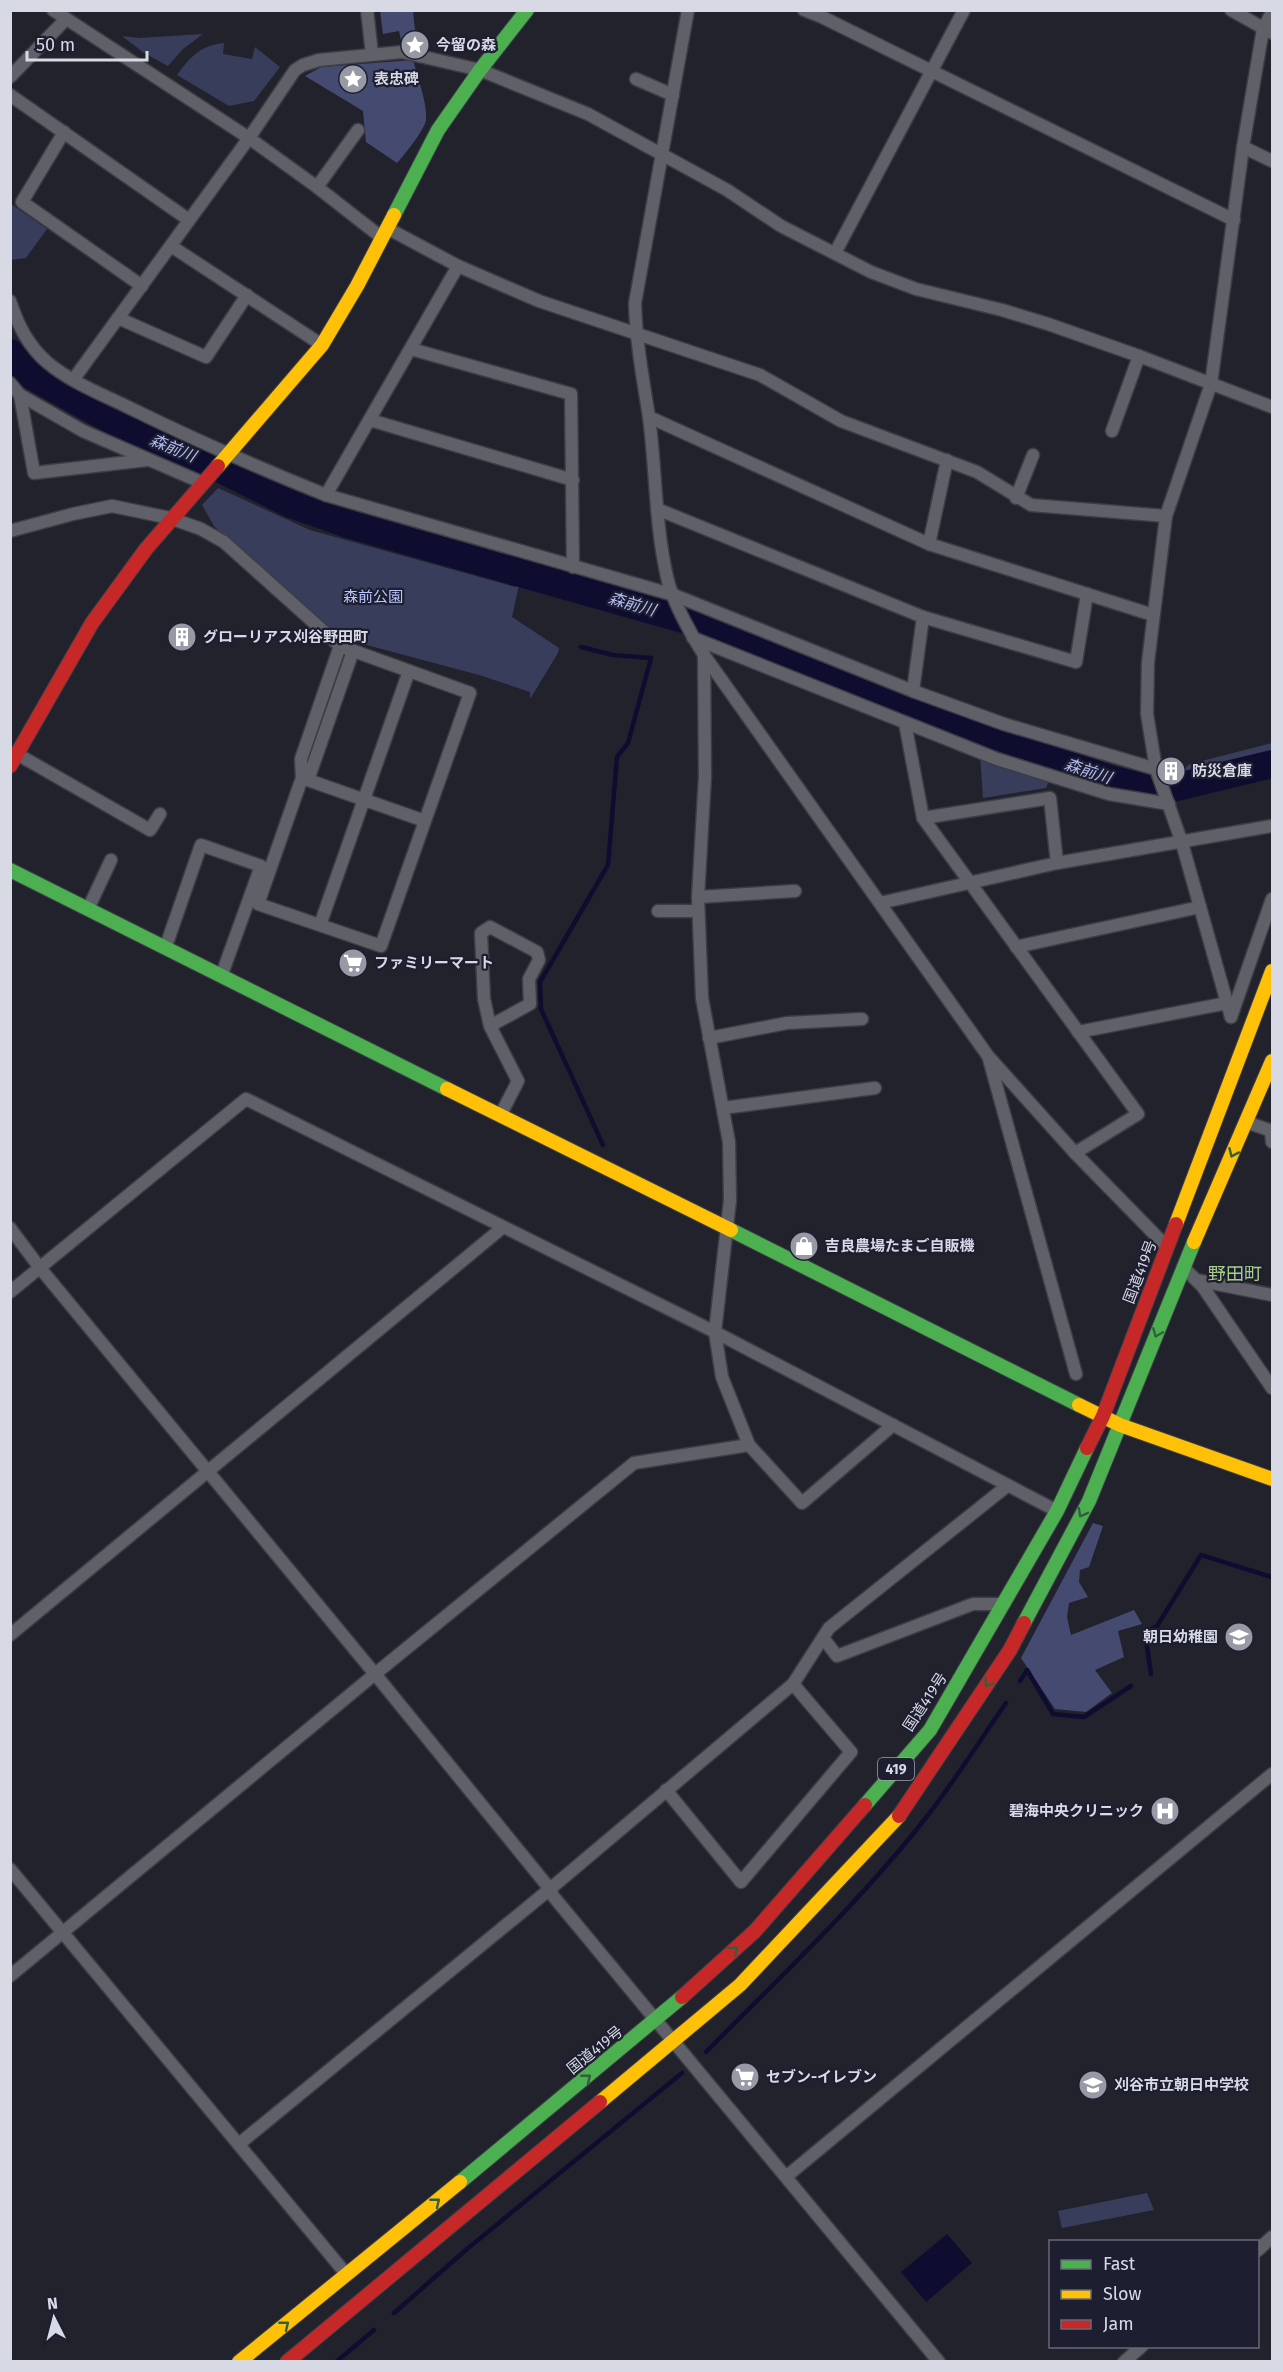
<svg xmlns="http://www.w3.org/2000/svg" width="1283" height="2372" font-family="'Fira Sans','Noto Sans JP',sans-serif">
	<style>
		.green { fill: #383d5b }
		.forest { fill: #444a70 }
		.water { fill: #0e0d30 }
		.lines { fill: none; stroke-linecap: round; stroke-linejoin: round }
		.stream { stroke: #0e0d30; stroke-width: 4.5 }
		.river { stroke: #0e0d30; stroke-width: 28 }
		.street-casing { stroke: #3c3d46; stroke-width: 15 }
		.fast-casing { stroke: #3c3d46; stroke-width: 16 }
		.slow-casing { stroke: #3c3d46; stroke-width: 16 }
		.jam-casing { stroke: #3c3d46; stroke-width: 16 }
		.street { stroke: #606168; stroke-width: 12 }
		.fast { stroke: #4caf50; stroke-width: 14 }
		.slow { stroke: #ffc107; stroke-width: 14 }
		.jam { stroke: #c62828; stroke-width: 14 }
		.oneway { stroke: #32603e }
		.labels { text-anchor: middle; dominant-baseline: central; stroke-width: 4.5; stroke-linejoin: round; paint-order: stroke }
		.shield { fill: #1d1f30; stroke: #9fa1af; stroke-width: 1.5 }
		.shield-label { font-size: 14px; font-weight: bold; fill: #d7d9e5 }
		.poi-label { font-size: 15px; font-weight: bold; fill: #d7d9e5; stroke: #1d1f30; text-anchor: start }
		.park-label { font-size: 15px; fill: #bbc4fe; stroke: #1d1f30 }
		.street-label { font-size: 15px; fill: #d7d9e5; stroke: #1d1f30 }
		.water-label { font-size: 16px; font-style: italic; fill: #b2bbf4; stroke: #1d1f30 }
		.quarter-label { font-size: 18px; fill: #a9cc87; stroke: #1d1f30 }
	</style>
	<rect width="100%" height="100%" fill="#21222c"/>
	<g class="green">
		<path d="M203 34 183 49 168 66 144 53 122 36 139 38Z"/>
		<path d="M224 43 223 54 252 59 255 47 280 67 254 101 229 106 177 75C190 57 201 45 224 43Z"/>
		<path d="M11 204 47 229 26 258 11 260Z"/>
		<path d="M218 488 310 530 515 587 519 585 512 617 559 648 558 653 530 699V692L479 675 348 640 328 627 242 554 214 526 202 505Z"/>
		<path d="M1272 743V761L1184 783 1175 776 1190 764Z"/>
		<path d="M980 754 1050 778 1046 788 983 798Z"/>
		<path d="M1147 2193 1154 2210 1062 2228 1058 2211Z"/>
	</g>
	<g class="forest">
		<path d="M380 11H413L416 39 401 40 399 31 383 34Z"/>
		<path d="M413 60C417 74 428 106 426 120 424 131 405 154 397 163L366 142 363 111 305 76 321 67Z"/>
		<path d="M1093 1523 1103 1526 1089 1567 1080 1570 1079 1582 1088 1597 1069 1603 1067 1617 1071 1635 1134 1610 1142 1624 1118 1631 1124 1657 1095 1670 1112 1693 1086 1712 1055 1709 1021 1658Z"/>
	</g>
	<path class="water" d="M947 2234 972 2263 926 2302 901 2272Z"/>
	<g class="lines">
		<g class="stream">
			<path d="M581 647 613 655 651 658 628 743 617 757 608 865 540 982 541 1009 603 1145"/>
			<path d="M1151 1674 1145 1633 1157 1626 1201 1555 1272 1577"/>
			<path d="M1020 1681 1027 1670 1053 1714 1084 1717 1131 1686"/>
			<path d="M706 2052C782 1975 862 1900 928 1815 956 1779 980 1740 1006 1703"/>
			<path d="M394 2313 467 2249 682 2073"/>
			<path d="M336 2362 374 2330"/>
		</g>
		<path class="river" d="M10 353 27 373 133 432 199 458 291 504 348 524 704 625 1001 743 1116 781 1142 787 1169 789 1272 764"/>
		<g class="street-casing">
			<g id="street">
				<path d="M53 10 249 138 317 187 381 237"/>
				<path d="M367 10 372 54"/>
				<path d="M688 10 635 303C636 342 643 379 649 417 656 470 655 524 667 577 672 600 691 635 704 655L988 1056 1075 1153 1167 1247"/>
				<path d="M804 10 822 17 1234 220"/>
				<path d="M1231 10 1272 33"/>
				<path d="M10 77 66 19"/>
				<path d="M636 79 673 95"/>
				<path d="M10 95 189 220"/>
				<path d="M64 132 22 202 142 286"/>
				<path d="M1243 147 1272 161"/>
				<path d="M317 187 358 130"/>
				<path d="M387 228 458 266 539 301 760 375 841 421 977 472 1031 505 1166 516"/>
				<path d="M171 246 322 345"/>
				<path d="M835 253 964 10"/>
				<path d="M10 301C18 325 28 346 48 363 71 382 101 394 128 407 193 439 259 468 326 495L674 595 913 691 1004 724 1156 769"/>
				<path d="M118 318 206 357 247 295"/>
				<path d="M411 349 571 394 573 567"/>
				<path d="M73 380 249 138 295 70 303 65 319 60 402 52 480 70 588 114 727 190 781 226 871 272 916 289 1002 310 1048 324 1139 356 1272 407"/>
				<path d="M10 383 20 395 83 431 203 483"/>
				<path d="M20 395 34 473 147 460"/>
				<path d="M649 417 929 544 1153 615"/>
				<path d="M370 420 573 480"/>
				<path d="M1112 431 1139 356"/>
				<path d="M326 495 458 266"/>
				<path d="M1016 498 1033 455"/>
				<path d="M657 509 923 617 1076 662 1087 594"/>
				<path d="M10 531 73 514 112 506 170 518 201 529 224 542 340 646 470 693 381 946 258 904 302 778 425 821"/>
				<path d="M929 544 947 460"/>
				<path d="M693 638 997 759 1109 794 1169 804"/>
				<path d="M704 655 705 776 698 897 702 998 729 1142 730 1200 715 1332 722 1377 749 1445 634 1463 375 1674 550 1889 553 1896 939 2362"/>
				<path d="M913 691 923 617"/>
				<path d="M905 723 923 818 1138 1114 1075 1153"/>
				<path d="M17 754 150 830 160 814"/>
				<path d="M302 778 301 759 340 646"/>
				<path d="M308 780 353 651"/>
				<path d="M923 818 1050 798 1057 863"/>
				<path d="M698 897 795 891"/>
				<path d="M880 903 1057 863 1272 826"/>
				<path d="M88 909 111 860"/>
				<path d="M658 911H698"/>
				<path d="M320 925 409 671"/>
				<path d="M166 946 201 845 261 866 222 974"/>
				<path d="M1016 947 1200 907"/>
				<path d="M1231 1017 1182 843 1156 769 1147 714 1148 662 1166 516 1211 384 1243 147 1263 29 1272 12"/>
				<path d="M1231 1017 1272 899"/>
				<path d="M490 1026 530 1004 529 979 539 960 537 952 490 927 481 933 484 999 490 1026 518 1081 501 1114"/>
				<path d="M1078 1032 1227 1003"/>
				<path d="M709 1038 787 1023 862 1019"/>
				<path d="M989 1059 1076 1374"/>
				<path d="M723 1108 875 1088"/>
				<path d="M1246 1122 1272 1131"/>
				<path d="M1271 1130 1272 1142"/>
				<path d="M10 1228 40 1268 375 1674 10 1976"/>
				<path d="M1183 1267 1203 1287 1272 1388"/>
				<path d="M1196 1280 1272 1295"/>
				<path d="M10 1292 246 1099 715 1332 1057 1511"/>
				<path d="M749 1445 802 1503 893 1425"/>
				<path d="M10 1635 502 1228"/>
				<path d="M823 1638 837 1656 973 1604H1004"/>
				<path d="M666 1790 741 1882 851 1752 793 1684"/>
				<path d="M10 1869 347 2275"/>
				<path d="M239 2144 550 1889 793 1684 829 1628 1007 1486"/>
				<path d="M787 2176 1272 1774"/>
				<path d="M1258 2250 1272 2237"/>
				<path d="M1124 2362 1142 2346"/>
			</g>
		</g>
		<g class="fast-casing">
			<g id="fast">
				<path d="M394 215 438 130 480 70 527 10"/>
				<path d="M10 870 447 1089"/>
				<path d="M731 1230 1079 1405"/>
				<path d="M1024 1623 1089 1501 1194 1242"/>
				<path d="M865 1805 930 1730 1057 1511 1087 1448"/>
				<path d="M460 2182 682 1997"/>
			</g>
		</g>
		<g class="slow-casing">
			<g id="slow">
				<path d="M218 466 322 345 357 286 394 215"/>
				<path d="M447 1089 731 1230"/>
				<path d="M1176 1224 1272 971"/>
				<path d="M1194 1242 1272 1061"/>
				<path d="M1079 1405 1120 1425 1272 1479"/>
				<path d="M600 2102 740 1985 899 1816"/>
				<path d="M239 2362 460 2182"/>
			</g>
		</g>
		<g class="jam-casing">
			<g id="jam">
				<path d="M10 766 92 623 146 549 218 466"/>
				<path d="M1087 1448 1103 1416 1176 1224"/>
				<path d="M899 1816 1010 1650 1024 1623"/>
				<path d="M682 1997 755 1931 865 1805"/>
				<path d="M287 2362 600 2102"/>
			</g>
		</g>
		<use href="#street" class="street"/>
		<use href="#fast" class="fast"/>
		<use href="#slow" class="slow"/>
		<use href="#jam" class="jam"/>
	</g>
	<defs><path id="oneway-chevron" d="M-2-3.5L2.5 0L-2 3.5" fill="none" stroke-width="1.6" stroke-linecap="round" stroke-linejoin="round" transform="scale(1.5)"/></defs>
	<g class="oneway">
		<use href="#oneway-chevron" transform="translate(1233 1153) rotate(114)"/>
		<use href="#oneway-chevron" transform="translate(1157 1333) rotate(112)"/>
		<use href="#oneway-chevron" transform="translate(1082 1513) rotate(118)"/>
		<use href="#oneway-chevron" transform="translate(988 1683) rotate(124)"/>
		<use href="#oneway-chevron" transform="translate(734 1950) rotate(-42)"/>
		<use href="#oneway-chevron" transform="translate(587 2078) rotate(-39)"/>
		<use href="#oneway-chevron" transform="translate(436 2202) rotate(-39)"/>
		<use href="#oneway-chevron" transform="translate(285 2325) rotate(-39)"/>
	</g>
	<defs>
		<g id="sight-disc" transform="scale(1.5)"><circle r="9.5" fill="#9799a4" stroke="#1d1f30"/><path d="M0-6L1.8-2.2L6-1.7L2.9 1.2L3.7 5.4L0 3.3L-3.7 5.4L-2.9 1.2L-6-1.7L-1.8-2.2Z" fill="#fff"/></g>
		<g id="building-disc" transform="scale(1.5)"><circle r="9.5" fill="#9799a4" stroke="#1d1f30"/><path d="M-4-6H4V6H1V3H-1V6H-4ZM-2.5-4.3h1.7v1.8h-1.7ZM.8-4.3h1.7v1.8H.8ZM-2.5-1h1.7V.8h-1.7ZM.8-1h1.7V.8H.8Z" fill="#fff"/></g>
		<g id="supermarket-disc" transform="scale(1.5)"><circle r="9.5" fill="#9799a4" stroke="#1d1f30"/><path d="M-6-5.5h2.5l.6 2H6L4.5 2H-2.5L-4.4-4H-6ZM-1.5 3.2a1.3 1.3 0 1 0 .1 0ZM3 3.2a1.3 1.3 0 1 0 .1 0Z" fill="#fff"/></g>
		<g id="shop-disc" transform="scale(1.5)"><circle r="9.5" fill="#9799a4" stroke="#1d1f30"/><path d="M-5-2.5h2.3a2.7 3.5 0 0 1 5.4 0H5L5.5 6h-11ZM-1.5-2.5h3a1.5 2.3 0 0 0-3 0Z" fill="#fff"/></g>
		<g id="school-disc" transform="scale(1.5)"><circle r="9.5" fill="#9799a4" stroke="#1d1f30"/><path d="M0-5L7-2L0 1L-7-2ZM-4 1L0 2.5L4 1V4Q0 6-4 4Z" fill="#fff"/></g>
		<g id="hospital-disc" transform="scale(1.5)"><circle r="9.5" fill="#9799a4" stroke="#1d1f30"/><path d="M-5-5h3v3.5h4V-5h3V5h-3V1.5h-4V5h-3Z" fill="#fff"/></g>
	</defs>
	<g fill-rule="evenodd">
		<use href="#sight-disc" x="415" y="45"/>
		<use href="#sight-disc" x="353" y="79"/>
		<use href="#building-disc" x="182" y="637"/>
		<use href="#building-disc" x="1171" y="771"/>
		<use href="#supermarket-disc" x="353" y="963"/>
		<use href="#shop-disc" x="804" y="1246"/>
		<use href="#school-disc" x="1239" y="1637"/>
		<use href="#hospital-disc" x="1165" y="1811"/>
		<use href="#supermarket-disc" x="745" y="2077"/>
		<use href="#school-disc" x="1093" y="2085"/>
	</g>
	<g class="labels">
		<rect class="shield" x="878" y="1758" width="36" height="22" rx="4.5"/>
		<g class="shield-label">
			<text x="896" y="1769">419</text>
		</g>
		<g class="poi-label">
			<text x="436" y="45">今留の森</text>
			<text x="374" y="79">表忠碑</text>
			<text x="203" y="637">グローリアス刈谷野田町</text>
			<text x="1192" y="771">防災倉庫</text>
			<text x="374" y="963">ファミリーマート</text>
			<text x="825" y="1246">吉良農場たまご自販機</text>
			<text x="1218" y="1637" text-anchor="end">朝日幼稚園</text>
			<text x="1144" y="1811" text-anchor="end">碧海中央クリニック</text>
			<text x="766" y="2077">セブン-イレブン</text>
			<text x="1114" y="2085">刈谷市立朝日中学校</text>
		</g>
		<g class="park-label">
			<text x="373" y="597">森前公園</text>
		</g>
		<g class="street-label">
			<text transform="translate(1140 1272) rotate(-69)">国道419号</text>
			<text transform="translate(925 1702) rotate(-57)">国道419号</text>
			<text transform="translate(595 2050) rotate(-39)">国道419号</text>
		</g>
		<g class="water-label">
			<text transform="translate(173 448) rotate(22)">森前川</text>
			<text transform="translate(632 604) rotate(16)">森前川</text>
			<text transform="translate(1088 771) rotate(18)">森前川</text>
		</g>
		<g class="quarter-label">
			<text x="1235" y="1274">野田町</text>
		</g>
	</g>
	<rect width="1283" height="2372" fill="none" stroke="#d7d9e5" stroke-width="24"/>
	<rect x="1049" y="2240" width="210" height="108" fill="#1d1f30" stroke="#676978" stroke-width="1.5"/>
	<rect x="1061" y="2260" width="30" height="9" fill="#4caf50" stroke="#676978" stroke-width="1.5"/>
	<text x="1103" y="2270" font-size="18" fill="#d7d9e5">Fast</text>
	<rect x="1061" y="2290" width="30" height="9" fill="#ffc107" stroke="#676978" stroke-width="1.5"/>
	<text x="1103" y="2300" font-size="18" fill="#d7d9e5">Slow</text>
	<rect x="1061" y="2320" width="30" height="9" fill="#c62828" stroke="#676978" stroke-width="1.5"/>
	<text x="1103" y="2330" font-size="18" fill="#d7d9e5">Jam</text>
	<g transform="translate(54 2318) rotate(354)" stroke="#1d1f30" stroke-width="4.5" paint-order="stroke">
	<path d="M0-4.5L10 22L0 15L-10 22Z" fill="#d7d9e5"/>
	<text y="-9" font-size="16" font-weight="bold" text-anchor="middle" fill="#d7d9e5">N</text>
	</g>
	<path d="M27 51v9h120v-9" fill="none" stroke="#d7d9e5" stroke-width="3"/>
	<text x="36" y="51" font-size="18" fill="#d7d9e5" stroke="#1d1f30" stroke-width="4.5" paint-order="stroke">50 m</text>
</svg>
